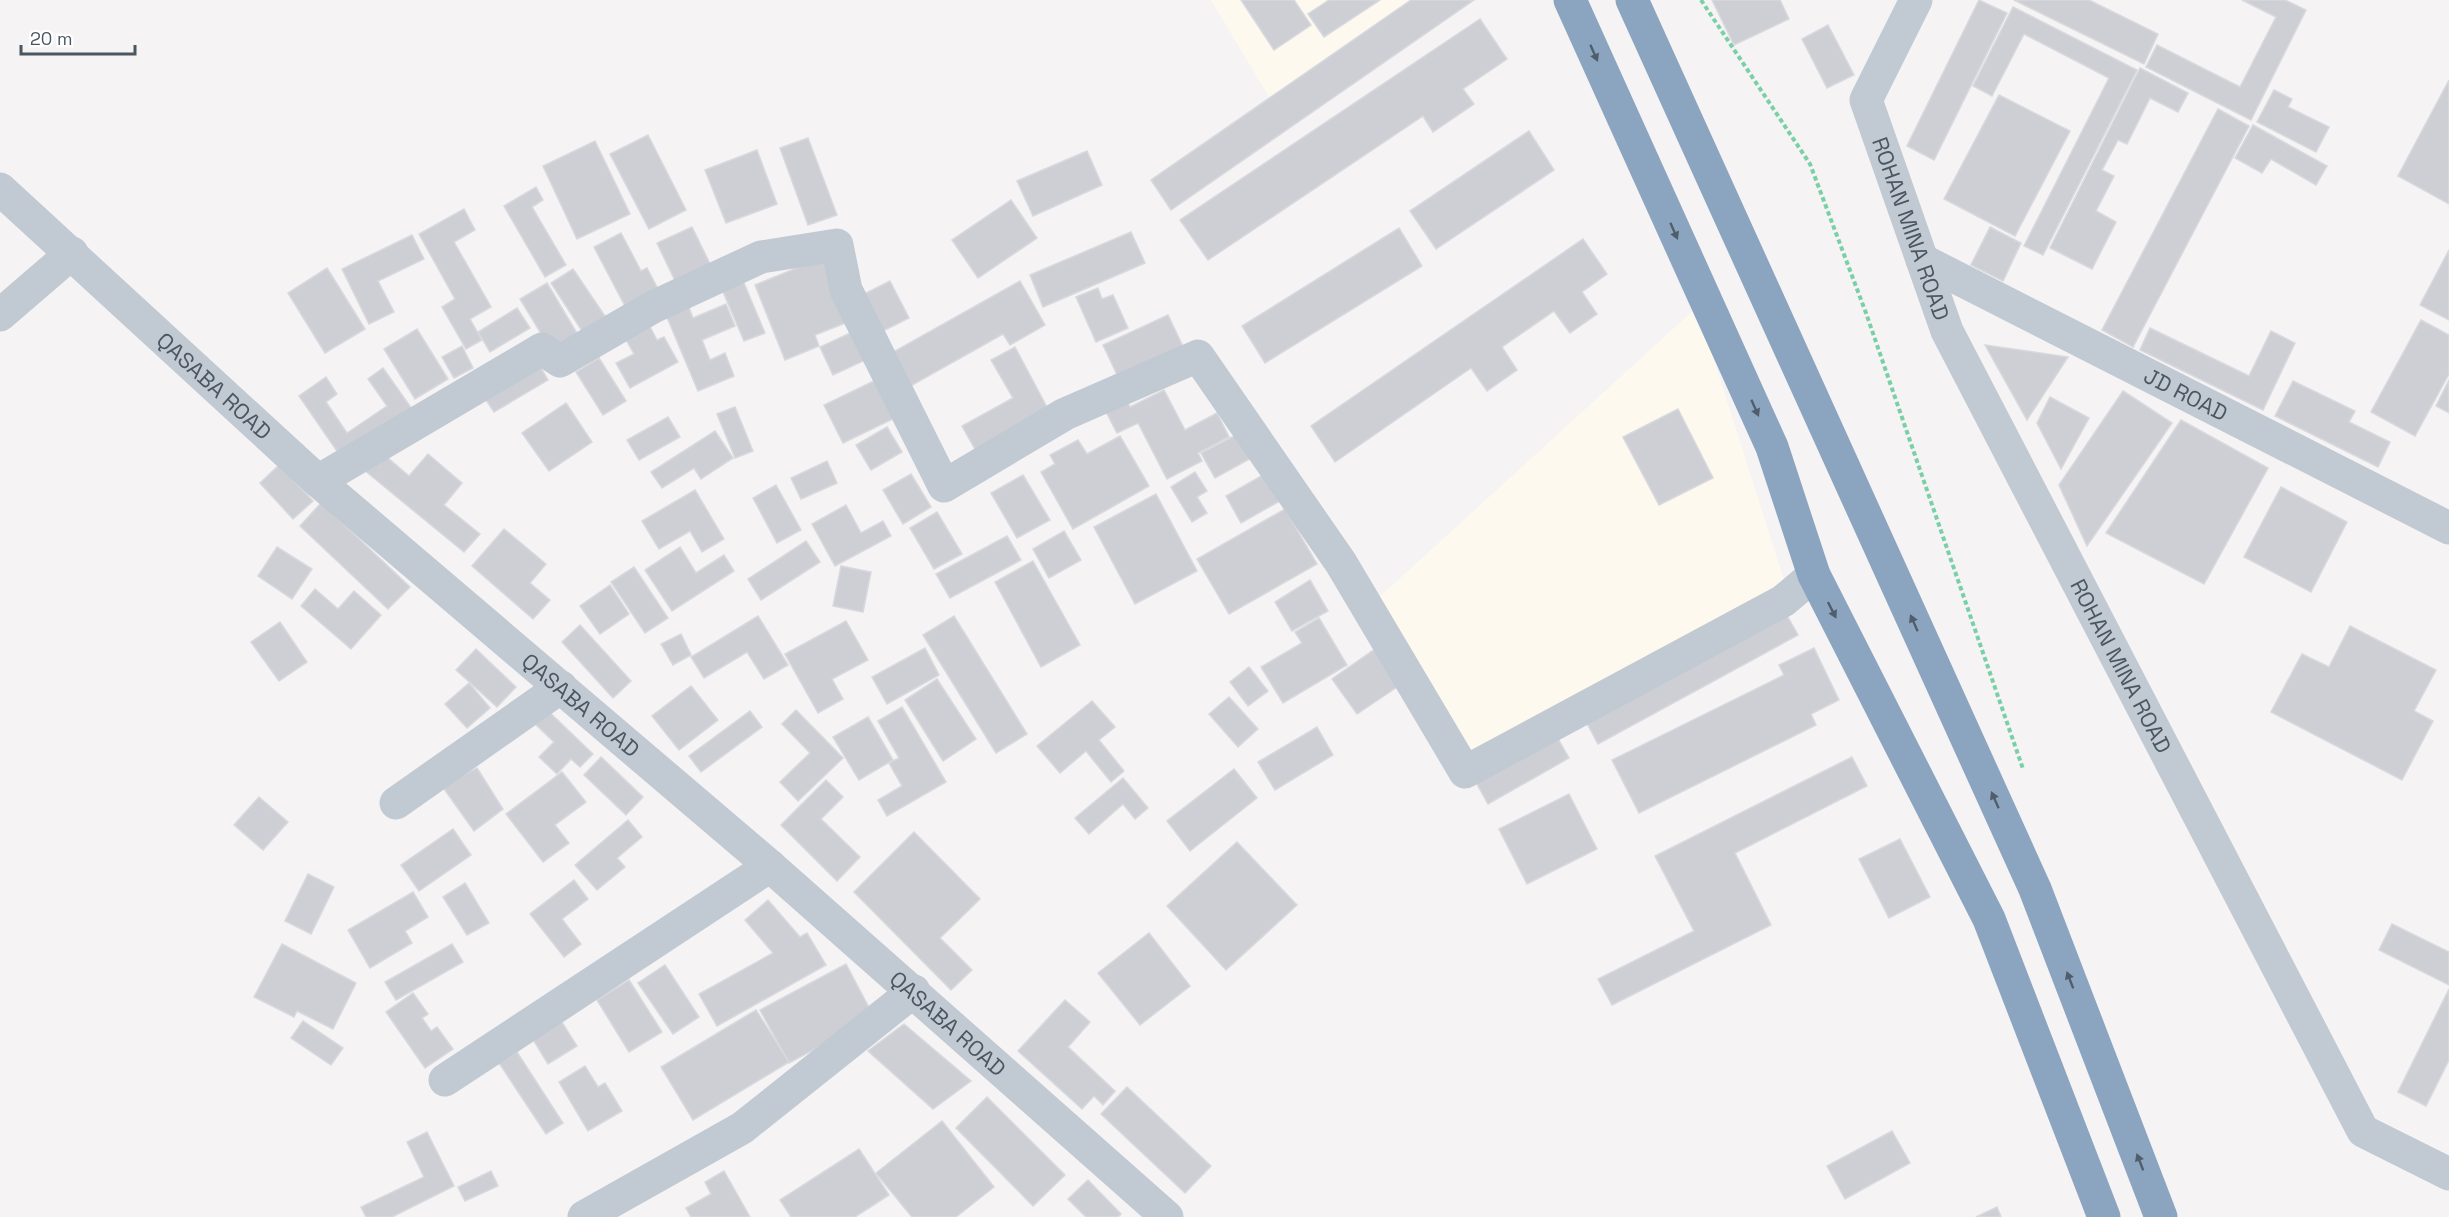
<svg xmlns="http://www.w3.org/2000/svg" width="2449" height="1217" font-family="'Space Grotesk',sans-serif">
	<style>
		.commercial { fill: #fdf9ef }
		.building { fill: #cdcfd5; stroke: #d7d9de; stroke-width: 1.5 }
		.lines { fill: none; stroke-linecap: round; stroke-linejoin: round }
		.path { stroke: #7ad0a6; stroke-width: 4; stroke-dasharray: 4.5 3; stroke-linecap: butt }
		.minor { stroke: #c1cad2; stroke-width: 33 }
		.highway { stroke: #8ba5c1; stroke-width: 33 }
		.oneway { fill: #505e6b }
		.labels { text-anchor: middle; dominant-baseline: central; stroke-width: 4.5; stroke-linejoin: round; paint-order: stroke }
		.street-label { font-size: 22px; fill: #4a5661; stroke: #fff }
	</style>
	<rect width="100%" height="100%" fill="#f5f3f3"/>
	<g class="commercial">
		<path d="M1211 0H1449L1278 112Z"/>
		<path d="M1697 307 1787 589 1486 774 1375 601Z"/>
	</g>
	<g class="building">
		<path d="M1241 0H1294L1311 25 1274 50Z"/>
		<path d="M1329 0H1380L1324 37 1308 14Z"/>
		<path d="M1411 0H1474L1171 210 1151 180Z"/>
		<path d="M1712 0H1780L1789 19 1734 45Z"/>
		<path d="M1979 0 2007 13 1934 160 1907 146Z"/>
		<path d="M2014 0H2089L2158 34 2144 64Z"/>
		<path d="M2242 0H2285L2306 10 2251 120 2146 67 2157 45 2240 87 2276 17Z"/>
		<path d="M2013 7 2137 70 2043 255 2024 246 2109 78 2024 34 1992 96 1973 86Z"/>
		<path d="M1480 19 1507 59 1463 89 1474 104 1433 132 1423 116 1208 260 1180 220Z"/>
		<path d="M1828 25 1854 75 1827 88 1802 39Z"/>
		<path d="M2140 68 2188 93 2178 112 2150 98 2127 144 2118 140 2102 170 2114 176 2096 211 2116 222 2092 269 2050 248Z"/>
		<path d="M2449 80V204L2398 176Z"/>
		<path d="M2274 90 2292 99 2288 107 2329 127 2316 152 2257 122Z"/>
		<path d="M1999 95 2070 131 2015 236 1944 199Z"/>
		<path d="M2218 109 2249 126 2133 347 2102 330Z"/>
		<path d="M2253 125 2327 166 2316 185 2271 159 2262 173 2235 158Z"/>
		<path d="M1529 131 1554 170 1436 249 1410 211Z"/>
		<path d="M648 135 686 210 649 229 610 154Z"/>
		<path d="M808 138 837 215 808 225 780 148Z"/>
		<path d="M595 141 630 214 577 239 543 166Z"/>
		<path d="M757 150 777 204 726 223 705 170Z"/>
		<path d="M1087 151 1102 185 1033 216 1017 181Z"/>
		<path d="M536 187 543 200 532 207 566 265 545 277 504 206Z"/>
		<path d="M1011 200 1037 238 978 278 952 240Z"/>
		<path d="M464 209 475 230 454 242 491 307 470 319 482 340 466 349 442 307 455 299 419 234Z"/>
		<path d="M692 227 713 270 678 287 657 243Z"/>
		<path d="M1990 227 2021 243 2003 281 1971 265Z"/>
		<path d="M1399 228 1422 266 1265 363 1242 326Z"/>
		<path d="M1131 232 1145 263 1043 307 1030 275Z"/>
		<path d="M621 233 641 271 647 268 658 289 625 306 594 247Z"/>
		<path d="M412 235 424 259 378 281 394 312 369 324 342 269Z"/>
		<path d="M1583 239 1607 274 1582 292 1597 314 1570 333 1554 311 1502 347 1517 370 1487 391 1471 368 1335 462 1311 426Z"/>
		<path d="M2449 250V320L2420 305Z"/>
		<path d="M826 256 853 320 815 335 819 346 785 360 755 285Z"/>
		<path d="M327 268 365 329 325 353 288 293Z"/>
		<path d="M573 269 607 319 584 334 551 283Z"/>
		<path d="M739 271 765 333 744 341 718 280Z"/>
		<path d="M890 281 909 318 873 336 854 299Z"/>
		<path d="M1020 281 1045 325 1010 345 1003 334 907 388 888 355Z"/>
		<path d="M547 283 578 335 551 350 520 299Z"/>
		<path d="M1098 288 1102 299 1113 295 1128 328 1096 342 1076 297Z"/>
		<path d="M726 304 735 326 702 340 710 360 725 353 734 376 698 391 666 315 688 305 693 318Z"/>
		<path d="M517 308 530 328 490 352 478 332Z"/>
		<path d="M1168 315 1186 353 1121 383 1103 345Z"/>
		<path d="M2421 320 2449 335V374L2415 436 2371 412Z"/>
		<path d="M648 323 657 340 664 337 678 362 630 388 616 363 634 354 624 336Z"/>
		<path d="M863 327 876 355 833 375 820 347Z"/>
		<path d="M2150 328 2249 376 2271 331 2295 343 2263 410 2140 350Z"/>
		<path d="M417 329 448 379 415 399 384 349Z"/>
		<path d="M1985 345 2068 357 2027 420Z"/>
		<path d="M462 346 473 368 454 378 442 357Z"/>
		<path d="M1015 347 1049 411 976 451 962 426 1013 398 991 360Z"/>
		<path d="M535 358 548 380 494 412 480 391Z"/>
		<path d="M599 358 626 401 603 415 576 372Z"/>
		<path d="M383 368 412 409 341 457 299 396 326 377 337 394 326 402 347 433 387 406 368 379Z"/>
		<path d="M880 378 899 416 843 443 824 405Z"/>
		<path d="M2449 380V413L2436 406Z"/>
		<path d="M2293 381 2355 411 2349 422 2390 442 2378 467 2275 416Z"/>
		<path d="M1164 390 1185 430 1217 413 1229 437 1198 453 1202 461 1167 479 1138 423 1117 433 1102 404 1123 393 1130 407Z"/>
		<path d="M2123 391 2172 423 2087 546 2059 485Z"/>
		<path d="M2050 397 2089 418 2061 469 2037 423Z"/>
		<path d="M566 403 592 442 549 471 522 433Z"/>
		<path d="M735 407 753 451 735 458 717 414Z"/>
		<path d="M1678 409 1713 478 1659 505 1623 437Z"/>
		<path d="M668 417 680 437 639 460 627 440Z"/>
		<path d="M2181 420 2268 468 2204 584 2106 533Z"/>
		<path d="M887 427 902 452 871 470 856 445Z"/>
		<path d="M715 431 733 458 701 479 694 468 662 488 651 472Z"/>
		<path d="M1242 432 1255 456 1215 478 1201 453Z"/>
		<path d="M1120 436 1149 486 1073 529 1041 472 1055 464 1050 455 1078 440 1087 454Z"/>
		<path d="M380 451 409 476 428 454 462 483 444 505 480 534 464 552 364 470Z"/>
		<path d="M827 461 837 483 801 499 791 478Z"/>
		<path d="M279 465 313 501 293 519 260 483Z"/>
		<path d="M1270 471 1285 498 1241 523 1226 496Z"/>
		<path d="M1195 472 1207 491 1197 497 1207 513 1192 522 1171 487Z"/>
		<path d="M911 474 931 507 903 524 883 490Z"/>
		<path d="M1023 475 1050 520 1017 538 991 493Z"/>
		<path d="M776 485 801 530 777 543 753 498Z"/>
		<path d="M2281 487 2347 522 2311 592 2244 557Z"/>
		<path d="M695 490 724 539 702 552 690 531 659 549 642 521Z"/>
		<path d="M1156 494 1197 571 1135 604 1094 527Z"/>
		<path d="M321 503 410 587 388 609 300 526Z"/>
		<path d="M846 505 861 533 883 521 891 536 835 566 812 524Z"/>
		<path d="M1285 509 1317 564 1229 614 1197 559Z"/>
		<path d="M937 512 962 554 934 569 910 528Z"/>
		<path d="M504 529 546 564 530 583 550 600 533 619 472 566Z"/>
		<path d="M1064 531 1081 560 1049 578 1033 549Z"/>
		<path d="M1007 536 1021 560 950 598 936 574Z"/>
		<path d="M806 541 820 562 761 600 748 579Z"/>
		<path d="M277 547 312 569 292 599 258 576Z"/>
		<path d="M680 547 696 573 724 555 734 571 672 611 645 570Z"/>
		<path d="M1033 561 1080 645 1041 667 995 582Z"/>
		<path d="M841 566 871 572 863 612 833 606Z"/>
		<path d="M634 567 668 618 645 633 611 582Z"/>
		<path d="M1310 580 1328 611 1292 631 1275 602Z"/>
		<path d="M610 585 629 614 600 634 580 606Z"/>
		<path d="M315 589 338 609 354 591 381 615 351 649 301 606Z"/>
		<path d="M1781 605 1798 635 1598 744 1582 714Z"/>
		<path d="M758 616 788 665 764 679 747 652 704 678 691 657Z"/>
		<path d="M954 616 1027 734 996 753 923 635Z"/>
		<path d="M1319 618 1347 665 1283 703 1261 667 1302 643 1295 632Z"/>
		<path d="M846 621 868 660 832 679 843 699 818 713 785 654Z"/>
		<path d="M280 622 307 662 279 681 251 642Z"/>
		<path d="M580 625 631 681 613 698 562 642Z"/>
		<path d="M2350 626 2436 670 2414 711 2433 721 2402 780 2271 712 2302 654 2329 667Z"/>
		<path d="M681 634 691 655 673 665 661 644Z"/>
		<path d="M925 648 939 675 887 704 872 677Z"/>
		<path d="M1814 648 1839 700 1811 714 1816 725 1639 813 1612 760 1784 675 1779 665Z"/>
		<path d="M476 649 516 687 497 707 456 670Z"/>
		<path d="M1375 649 1400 685 1357 714 1332 679Z"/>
		<path d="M1249 667 1268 691 1248 706 1230 682Z"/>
		<path d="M937 679 976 739 943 761 905 700Z"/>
		<path d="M469 683 490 708 467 728 445 704Z"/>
		<path d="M691 686 718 720 679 750 652 716Z"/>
		<path d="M1229 697 1258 729 1238 747 1209 714Z"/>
		<path d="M1092 701 1115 727 1099 740 1124 771 1111 782 1086 751 1060 773 1037 746Z"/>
		<path d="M902 707 946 782 887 816 878 800 902 786 889 763 899 758 878 721Z"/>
		<path d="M546 709 593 754 580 767 571 759 557 774 539 757 554 742 533 722Z"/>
		<path d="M796 710 843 758 798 801 780 782 810 753 782 724Z"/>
		<path d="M750 711 762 727 701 772 689 756Z"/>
		<path d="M868 717 893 760 859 780 833 737Z"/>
		<path d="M1317 727 1333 755 1275 790 1258 762Z"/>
		<path d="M1553 730 1569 758 1488 804 1473 777Z"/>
		<path d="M601 757 643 797 626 815 584 775Z"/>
		<path d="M1852 757 1867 786 1735 853 1771 925 1612 1005 1598 979 1694 931 1655 856Z"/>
		<path d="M477 768 503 809 474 831 442 786Z"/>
		<path d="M1234 769 1257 798 1190 851 1167 821Z"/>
		<path d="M562 772 586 802 555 825 569 843 543 862 506 814Z"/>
		<path d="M1123 778 1148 808 1135 819 1123 804 1089 834 1075 818Z"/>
		<path d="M826 780 843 797 821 819 860 857 837 881 781 825Z"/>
		<path d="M1569 794 1597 849 1527 884 1499 829Z"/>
		<path d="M259 797 288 822 263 850 234 825Z"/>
		<path d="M628 820 642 837 617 858 625 867 597 890 575 865Z"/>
		<path d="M453 829 471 855 419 891 401 865Z"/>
		<path d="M914 832 980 899 940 938 972 970 951 990 854 892Z"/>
		<path d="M1900 839 1930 897 1889 918 1859 859Z"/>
		<path d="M1237 842 1297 905 1226 970 1167 906Z"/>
		<path d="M308 874 334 887 311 934 285 921Z"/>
		<path d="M574 880 588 899 562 919 581 944 564 957 530 914Z"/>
		<path d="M465 883 489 923 467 935 443 897Z"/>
		<path d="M413 892 428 917 405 931 412 943 370 968 348 930Z"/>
		<path d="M768 900 800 937 807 933 826 965 717 1026 699 994 773 953 745 920Z"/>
		<path d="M2392 924 2449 952V985L2379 950Z"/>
		<path d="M1149 933 1190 986 1140 1025 1098 973Z"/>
		<path d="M282 944 356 983 333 1029 297 1011 294 1017 254 997Z"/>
		<path d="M452 944 463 962 396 1000 385 982Z"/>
		<path d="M846 964 874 1017 789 1063 760 1010Z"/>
		<path d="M665 965 699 1017 673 1034 638 983Z"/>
		<path d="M629 980 662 1032 629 1052 597 1000Z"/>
		<path d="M2449 989V1060L2426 1106 2398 1092Z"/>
		<path d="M413 993 428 1014 422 1018 431 1031 437 1027 453 1049 425 1068 386 1012Z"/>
		<path d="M1065 1000 1090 1022 1068 1047 1115 1091 1103 1105 1094 1096 1082 1109 1018 1051Z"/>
		<path d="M756 1010 789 1062 693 1120 661 1067Z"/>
		<path d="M558 1016 577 1046 548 1064 529 1033Z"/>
		<path d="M303 1021 343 1048 331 1065 291 1038Z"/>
		<path d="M904 1024 971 1081 933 1109 868 1051Z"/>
		<path d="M517 1052 563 1123 546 1134 499 1063Z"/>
		<path d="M585 1066 598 1087 605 1083 622 1111 588 1131 559 1082Z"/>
		<path d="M1127 1087 1211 1166 1185 1193 1101 1114Z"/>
		<path d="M987 1097 1065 1175 1033 1206 956 1128Z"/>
		<path d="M942 1121 994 1187 956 1217H912L876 1173Z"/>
		<path d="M1892 1131 1910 1163 1845 1199 1827 1166Z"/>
		<path d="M427 1132 454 1186 392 1217H366L361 1207 424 1177 407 1142Z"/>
		<path d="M859 1149 889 1195 855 1217H791L780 1200Z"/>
		<path d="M491 1171 498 1186 465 1201 458 1187Z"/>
		<path d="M724 1171 750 1217H691L686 1208 711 1194 705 1182Z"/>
		<path d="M1088 1180 1121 1214 1118 1217H1086L1068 1199Z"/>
		<path d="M1997 1207 2001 1217H1976Z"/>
	</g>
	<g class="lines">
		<path class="path" d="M1701 0 1810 164 1866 313 2023 769"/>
		<g class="minor">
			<path id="s1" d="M1916 0 1866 100 1947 331 2363 1131 2449 1174"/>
			<path id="s2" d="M0 189 318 481 770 866 1167 1217"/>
			<path id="s3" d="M1922 260 2449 528"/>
			<path d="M0 315 72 253"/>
			<path d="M318 481 542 349 560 361 653 307 761 257 837 245 846 290 944 486 1065 414 1198 356 1341 563 1465 772 1783 601 1814 575"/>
			<path d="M396 803 561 687"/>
			<path d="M445 1080 770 866"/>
			<path d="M584 1217 742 1128 914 991"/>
		</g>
		<g class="highway">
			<path d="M1570 0 1772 447 1814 575 1989 919 2104 1217"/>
			<path d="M1632 0 2035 889 2161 1217"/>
		</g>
	</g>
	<defs><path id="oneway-solid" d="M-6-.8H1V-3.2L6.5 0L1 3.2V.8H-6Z" transform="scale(1.5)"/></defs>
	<g class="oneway">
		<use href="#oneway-solid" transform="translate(1594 53) rotate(66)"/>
		<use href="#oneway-solid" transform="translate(1674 231) rotate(66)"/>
		<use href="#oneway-solid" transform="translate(1755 408) rotate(66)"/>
		<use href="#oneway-solid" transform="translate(1832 610) rotate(63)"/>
		<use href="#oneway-solid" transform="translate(1914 623) rotate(-114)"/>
		<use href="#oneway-solid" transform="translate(1995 800) rotate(-114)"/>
		<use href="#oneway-solid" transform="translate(2070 980) rotate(-111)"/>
		<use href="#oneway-solid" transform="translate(2140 1162) rotate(-111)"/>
	</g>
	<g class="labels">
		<g class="street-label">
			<text stroke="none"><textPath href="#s1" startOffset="248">ROHAN MINA ROAD</textPath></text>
			<text stroke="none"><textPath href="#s2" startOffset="291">QASABA ROAD</textPath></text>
			<text stroke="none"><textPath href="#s3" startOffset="296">JD ROAD</textPath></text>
			<text stroke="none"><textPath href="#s1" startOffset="734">ROHAN MINA ROAD</textPath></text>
			<text stroke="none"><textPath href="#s2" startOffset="777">QASABA ROAD</textPath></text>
			<text stroke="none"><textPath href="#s2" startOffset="1263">QASABA ROAD</textPath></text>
		</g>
	</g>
	<path d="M21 45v9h114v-9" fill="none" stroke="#4a5661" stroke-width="3"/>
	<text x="30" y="45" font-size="18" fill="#4a5661" stroke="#ffffff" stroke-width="4.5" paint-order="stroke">20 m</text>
</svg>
